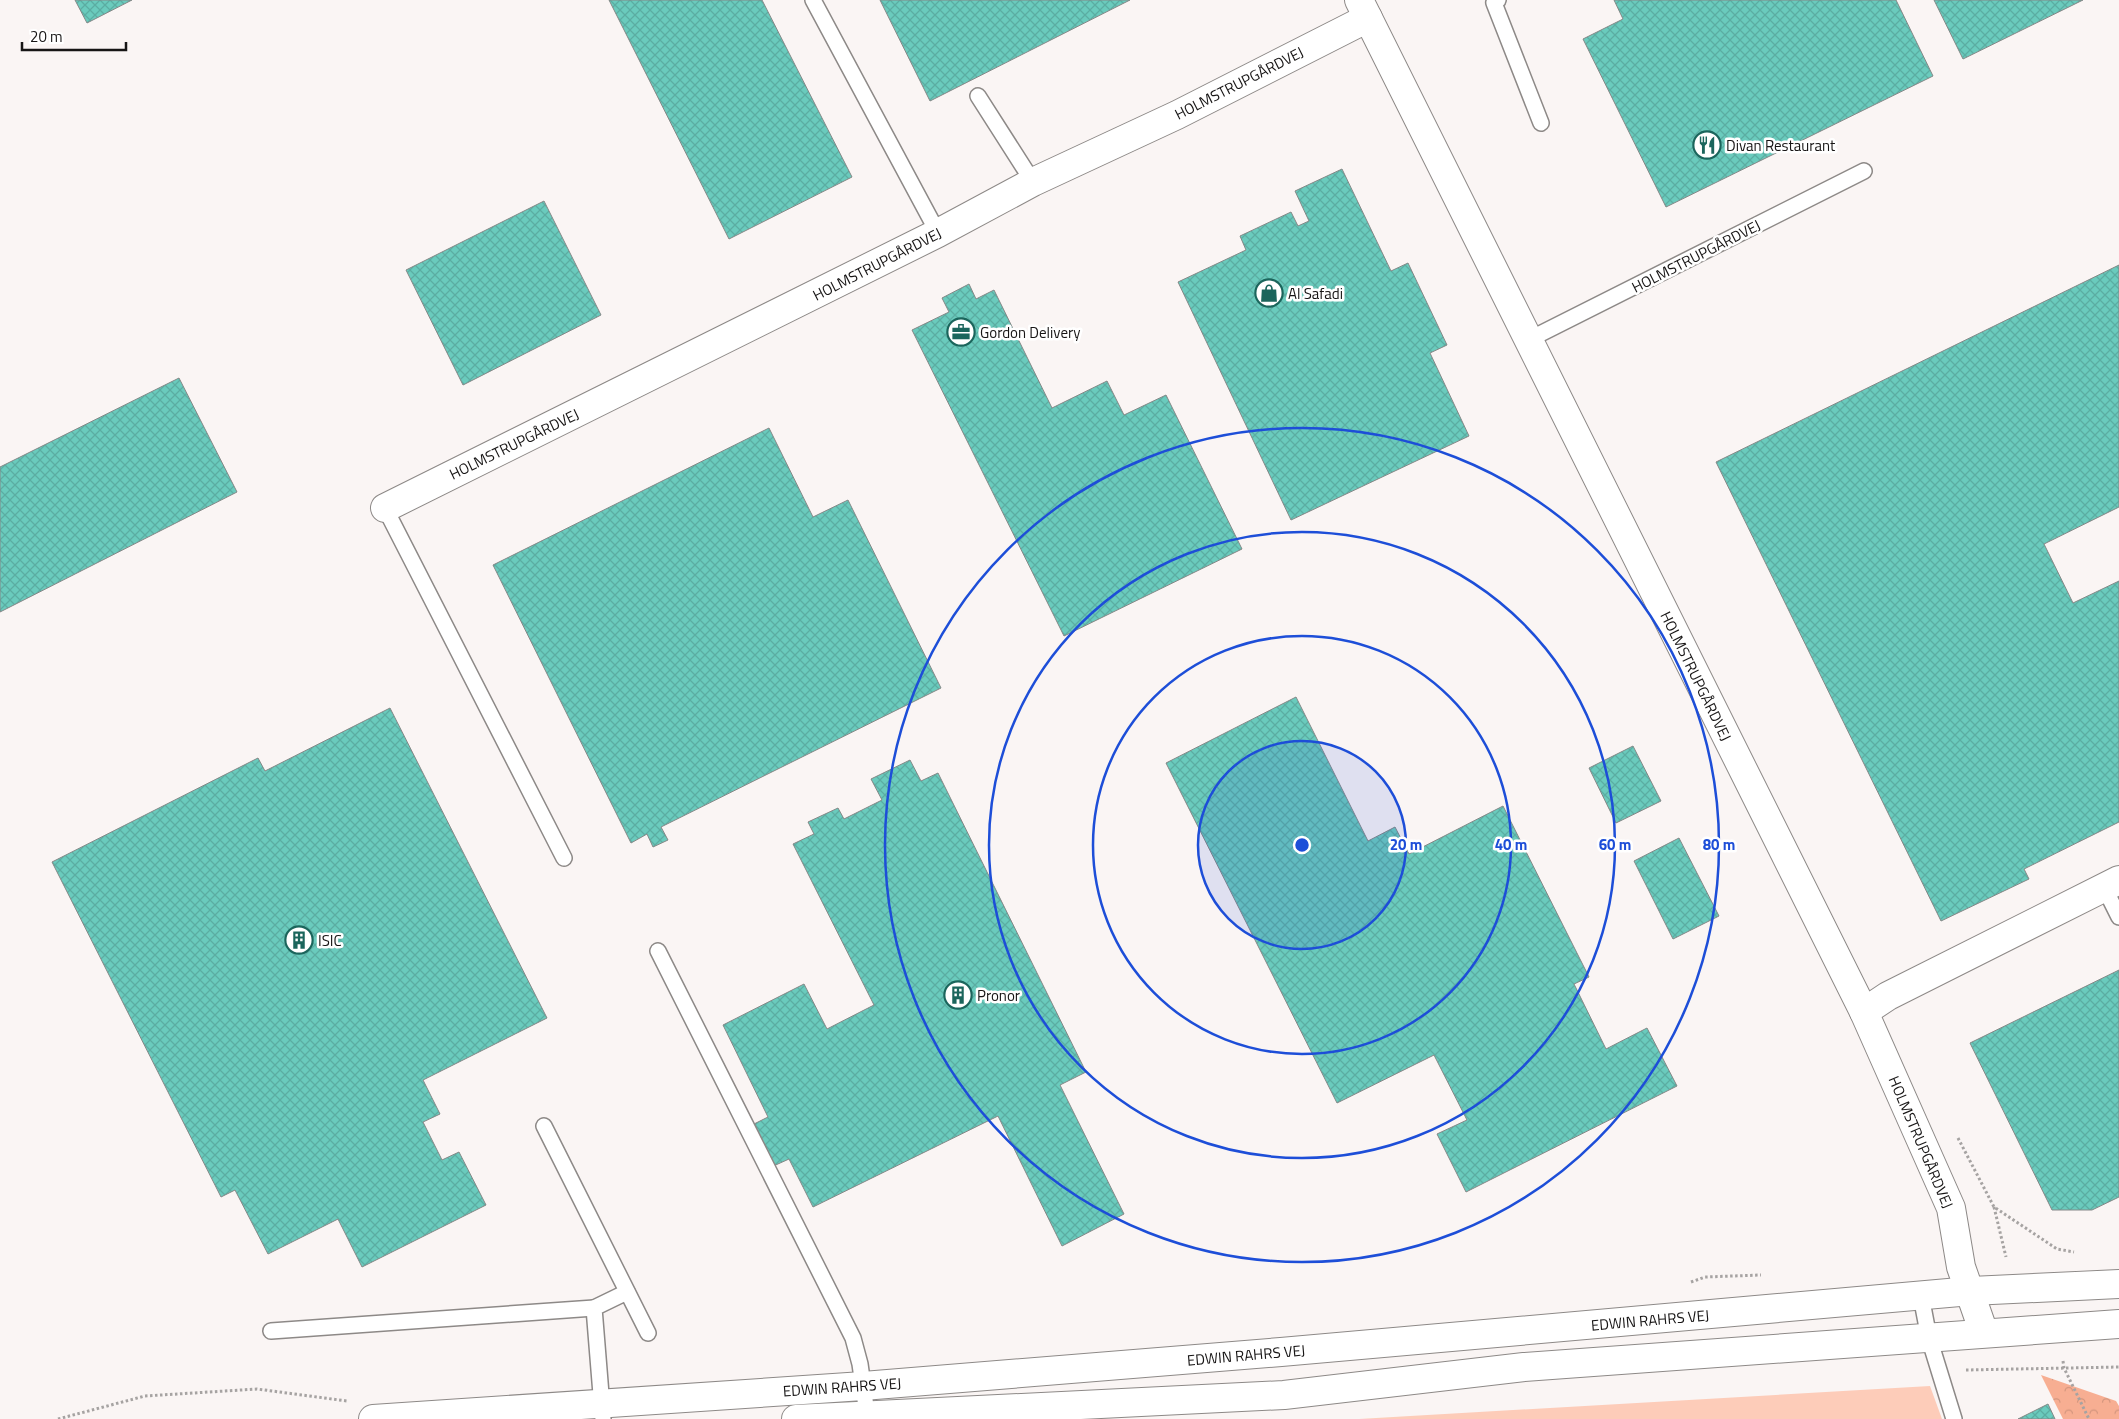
<svg xmlns="http://www.w3.org/2000/svg" width="2119" height="1419" font-family="'Titillium Web',sans-serif">
	<style>
		.green { fill: #fdccb9 }
		.forest { fill: url(#forest-crowns) }
		.building { fill: url(#building-cross-hatch); stroke: #848887 }
		.lines { fill: none; stroke-linecap: round; stroke-linejoin: round }
		.lane-casing { stroke: #8d8987; stroke-width: 18 }
		.street-casing { stroke: #8d8987; stroke-width: 30 }
		.secondary-casing { stroke: #8d8987; stroke-width: 30 }
		.path { stroke: #a6a3a2; stroke-width: 3; stroke-dasharray: 2.5 2.5; stroke-linecap: butt }
		.lane { stroke: #fff; stroke-width: 15 }
		.street { stroke: #fff; stroke-width: 28 }
		.secondary { stroke: #fff; stroke-width: 28 }
		.ring { fill: none; stroke: #1d4ed8; stroke-width: 2.5 }
		.labels { text-anchor: middle; dominant-baseline: central; stroke-width: 5; stroke-linejoin: round; paint-order: stroke }
		.street-label { font-size: 15px; fill: #171515; stroke: #fff }
		.poi-label { font-size: 15px; fill: #171515; stroke: #fff; text-anchor: start }
		.centre { fill: #1d4ed8; stroke: #fff; stroke-width: 2.5 }
		.ring-label { font-size: 15px; text-anchor: middle; font-weight: bold; fill: #1d4ed8; stroke: #fff; stroke-width: 5; stroke-linejoin: round; paint-order: stroke }
	</style>
	<defs>
		<pattern id="forest-crowns" width="20" height="18" patternUnits="userSpaceOnUse" patternTransform="scale(1.25)"><rect width="20" height="18" fill="#f7ae92"/><path d="M2 6a3 3 0 1 1 6 0M12 15a3 3 0 1 1 6 0" fill="none" stroke="#d3957d"/></pattern>
		<pattern id="building-cross-hatch" width="8" height="8" patternUnits="userSpaceOnUse" patternTransform="scale(1.25)"><rect width="8" height="8" fill="#6acbbd"/><path d="M0 0l8 8M0 8l8-8" fill="none" stroke="#5bada2"/></pattern>
	</defs>
	<rect width="100%" height="100%" fill="#faf5f4"/>
	<path class="green" d="M1930 1386 1942 1419H1359Z"/>
	<path class="forest" d="M2041 1375 2116 1401 2119 1406V1419H2063Z"/>
	<g class="building">
		<path d="M75 0H132L87 23Z"/>
		<path d="M609 0H762L852 177 729 239Z"/>
		<path d="M880 0H1130L930 101Z"/>
		<path d="M1614 0H1896L1933 76 1666 207 1583 39 1623 19Z"/>
		<path d="M1934 0H2083L1963 59Z"/>
		<path d="M1342 169 1391 271 1408 263 1447 345 1430 353 1469 436 1291 520 1178 282 1246 250 1240 236 1291 212 1298 226 1309 221 1295 191Z"/>
		<path d="M544 201 601 315 463 385 406 270Z"/>
		<path d="M2119 265V507L2044 544 2073 603 2119 581V822L2024 869 2029 879 1941 921 1716 462Z"/>
		<path d="M969 284 976 299 994 290 1052 408 1107 381 1124 415 1166 395 1242 549 1064 636 912 330 949 312 942 298Z"/>
		<path d="M179 378 237 492 0 612V467Z"/>
		<path d="M769 428 813 517 848 500 941 688 661 827 668 840 653 847 647 834 631 843 493 565Z"/>
		<path d="M1296 697 1368 841 1395 827 1409 854 1503 806 1589 977 1574 984 1606 1049 1647 1028 1677 1086 1466 1192 1437 1134 1467 1120 1434 1055 1337 1103 1166 763Z"/>
		<path d="M390 708 547 1018 423 1080 440 1114 423 1122 442 1160 459 1152 486 1205 362 1267 338 1219 268 1254 235 1190 221 1197 52 862 258 758 265 771Z"/>
		<path d="M1633 746 1661 801 1616 823 1589 768Z"/>
		<path d="M910 760 921 781 938 773 1086 1072 1060 1085 1124 1214 1062 1246 998 1116 813 1207 789 1159 769 1168 748 1127 768 1117 723 1025 804 984 827 1029 874 1005 793 844 814 834 808 822 838 808 844 819 882 800 871 779Z"/>
		<path d="M1679 838 1719 916 1673 939 1634 861Z"/>
		<path d="M2119 970V1197L2092 1210H2052L1970 1043Z"/>
		<path d="M2048 1404 2055 1419H2018Z"/>
	</g>
	<g class="lines">
		<g class="lane-casing">
			<g id="lane">
				<path d="M813 0 938 233"/>
				<path d="M1498 0 1494 3 1541 123"/>
				<path d="M978 96 1033 182"/>
				<path d="M1528 340 1864 171"/>
				<path d="M385 508 564 858"/>
				<path d="M2104 887 2119 917"/>
				<path d="M658 951 853 1338 860 1364 867 1414"/>
				<path d="M544 1126 648 1333"/>
				<path d="M1921 1296 1929 1338 1954 1419"/>
				<path d="M271 1331 594 1308"/>
				<path d="M603 1419 594 1308 627 1292"/>
			</g>
		</g>
		<g class="street-casing">
			<g id="street">
				<path d="M385 508 938 233 1033 182 1177 115 1368 18"/>
				<path d="M1864 1012 1888 996 2119 880"/>
			</g>
		</g>
		<g class="secondary-casing">
			<g id="secondary">
				<path d="M1359 0 1864 1012 1951 1208 1961 1267 1984 1333"/>
				<path d="M373 1419 863 1386 1281 1352 1971 1291 2119 1284"/>
				<path d="M796 1419 1284 1395 1524 1367 2119 1324"/>
			</g>
		</g>
		<g class="path">
			<path d="M1958 1138 1994 1207 2057 1249 2074 1252"/>
			<path d="M1994 1207 2006 1257"/>
			<path d="M1691 1282 1705 1277 1761 1275"/>
			<path d="M2063 1361 2064 1368 2089 1419"/>
			<path d="M1966 1370 2119 1367"/>
			<path d="M58 1419 145 1396 257 1389 347 1401"/>
		</g>
		<use href="#lane" class="lane"/>
		<use href="#street" class="street"/>
		<use href="#secondary" class="secondary"/>
	</g>
	<circle cx="1302" cy="845" r="104" fill="#1d4ed8" fill-opacity=".12"/>
	<g class="ring">
		<circle cx="1302" cy="845" r="104"/>
		<circle cx="1302" cy="845" r="209"/>
		<circle cx="1302" cy="845" r="313"/>
		<circle cx="1302" cy="845" r="417"/>
	</g>
	<defs>
		<g id="restaurant-ring" transform="scale(1.4375)"><circle r="9.5" fill="#fff" stroke="#1b655c" stroke-width="1.5"/><path d="M-5-6h1v4h1v-4h1v4h1v-4h1v5L-1.5 .5V6h-2V.5L-5-1ZM5-6V6H3V1.5H1.5Q1.5-4 5-6Z" fill="#1b655c"/></g>
		<g id="shop-ring" transform="scale(1.4375)"><circle r="9.5" fill="#fff" stroke="#1b655c" stroke-width="1.5"/><path d="M-5-2.5h2.3a2.7 3.5 0 0 1 5.4 0H5L5.5 6h-11ZM-1.5-2.5h3a1.5 2.3 0 0 0-3 0Z" fill="#1b655c"/></g>
		<g id="office-ring" transform="scale(1.4375)"><circle r="9.5" fill="#fff" stroke="#1b655c" stroke-width="1.5"/><path d="M-6-3h4V-5.5h4V-3h4V5H-6ZM-1-4.5V-3h2v-1.5ZM-6 0V1H6V0Z" fill="#1b655c"/></g>
		<g id="building-ring" transform="scale(1.4375)"><circle r="9.5" fill="#fff" stroke="#1b655c" stroke-width="1.5"/><path d="M-4-6H4V6H1V3H-1V6H-4ZM-2.5-4.3h1.7v1.8h-1.7ZM.8-4.3h1.7v1.8H.8ZM-2.5-1h1.7V.8h-1.7ZM.8-1h1.7V.8H.8Z" fill="#1b655c"/></g>
	</defs>
	<g fill-rule="evenodd">
		<use href="#restaurant-ring" x="1707" y="145"/>
		<use href="#shop-ring" x="1269" y="293"/>
		<use href="#office-ring" x="961" y="332"/>
		<use href="#building-ring" x="299" y="940"/>
		<use href="#building-ring" x="958" y="995"/>
	</g>
	<g class="labels">
		<g class="street-label">
			<text transform="translate(1239 83) rotate(-27)">HOLMSTRUPGÅRDVEJ</text>
			<text transform="translate(1696 256) rotate(-27)">HOLMSTRUPGÅRDVEJ</text>
			<text transform="translate(877 264) rotate(-27)">HOLMSTRUPGÅRDVEJ</text>
			<text transform="translate(514 444) rotate(-26)">HOLMSTRUPGÅRDVEJ</text>
			<text transform="translate(1696 676) rotate(64)">HOLMSTRUPGÅRDVEJ</text>
			<text transform="translate(1921 1142) rotate(67)">HOLMSTRUPGÅRDVEJ</text>
			<text transform="translate(1650 1320) rotate(-5)">EDWIN RAHRS VEJ</text>
			<text transform="translate(1246 1355) rotate(-5)">EDWIN RAHRS VEJ</text>
			<text transform="translate(842 1387) rotate(-4)">EDWIN RAHRS VEJ</text>
		</g>
		<g class="poi-label">
			<text x="1726" y="145">Divan Restaurant</text>
			<text x="1288" y="293">Al Safadi</text>
			<text x="980" y="332">Gordon Delivery</text>
			<text x="318" y="940">ISIC</text>
			<text x="977" y="995">Pronor</text>
		</g>
	</g>
	<circle cx="1302" cy="845" r="8" class="centre"/>
	<g class="ring-label">
		<text x="1406" y="850">20 m</text>
		<text x="1511" y="850">40 m</text>
		<text x="1615" y="850">60 m</text>
		<text x="1719" y="850">80 m</text>
	</g>
	<path d="M22 42v8h104v-8" fill="none" stroke="#171515" stroke-width="2.5"/>
	<text x="30" y="42" font-size="15" fill="#171515" stroke="#ffffff" stroke-width="4" paint-order="stroke">20 m</text>
</svg>
